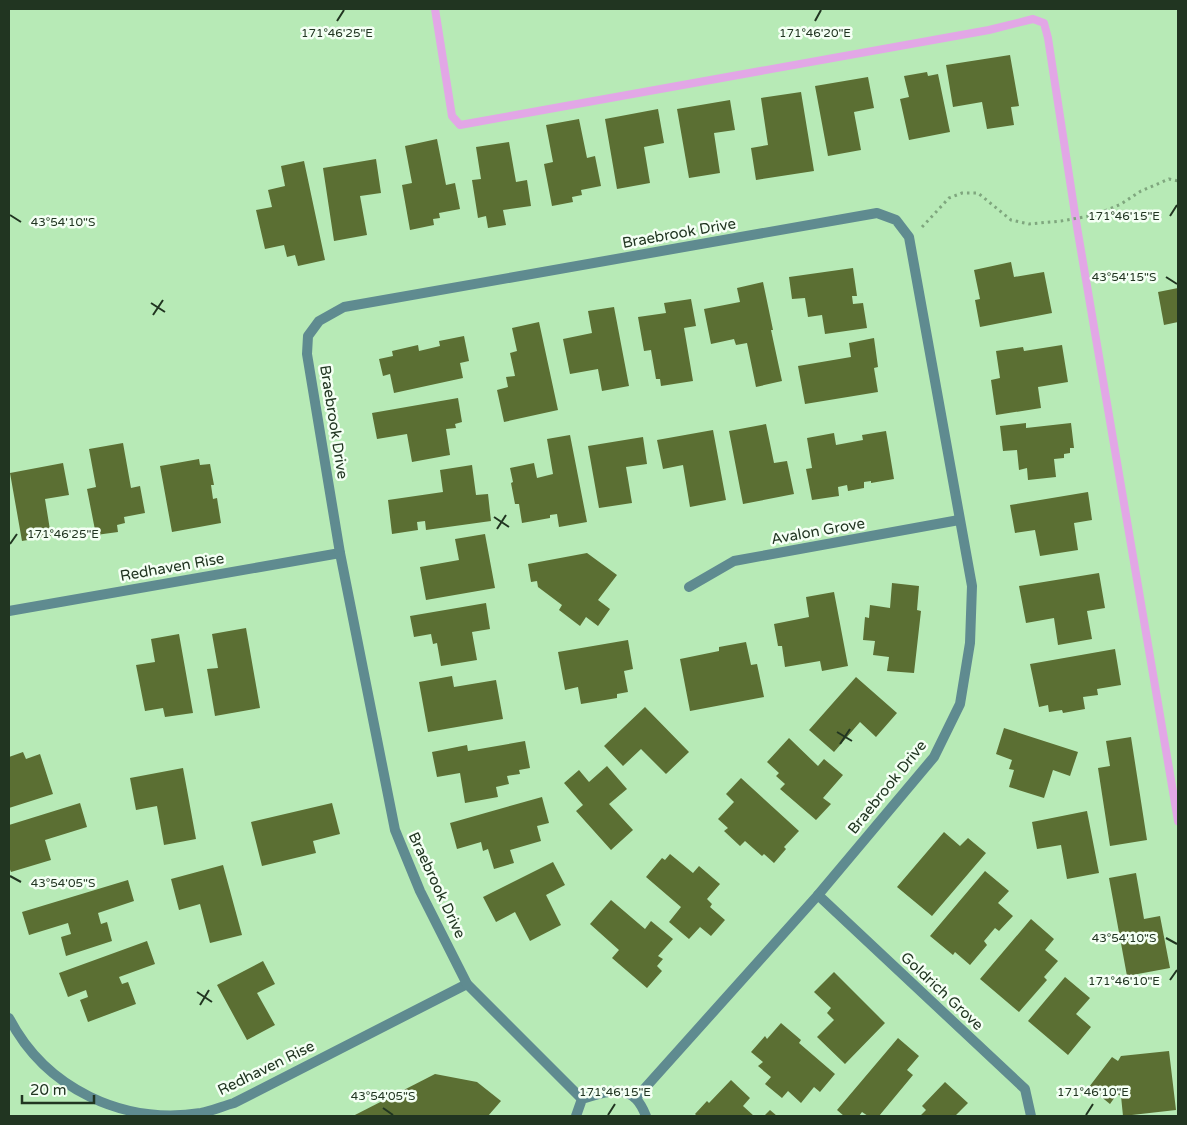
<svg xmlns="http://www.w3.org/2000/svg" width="1187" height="1125" font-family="'Varela Round',sans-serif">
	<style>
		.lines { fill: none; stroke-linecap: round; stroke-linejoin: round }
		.stream { stroke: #e2a7e6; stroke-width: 8 }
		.building { fill: #5b6f33 }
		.path { stroke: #7fa67e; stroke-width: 3; stroke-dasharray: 2.5 4; stroke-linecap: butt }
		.street { stroke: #5f8b90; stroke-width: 10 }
		.ticks { fill: none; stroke: #213521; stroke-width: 2 }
		.labels { text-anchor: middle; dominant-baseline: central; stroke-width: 5; stroke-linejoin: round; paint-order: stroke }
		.street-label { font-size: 15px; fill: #213521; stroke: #f4fff4 }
		.ticks-label { font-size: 12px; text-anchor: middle; fill: #213521; stroke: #f4fff4; stroke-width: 5; stroke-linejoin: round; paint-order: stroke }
	</style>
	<rect width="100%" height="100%" fill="#b7eab6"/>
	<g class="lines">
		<path class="stream" d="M435 9 452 116 460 125 989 30 1033 19 1044 23 1048 38 1077 227 1178 821"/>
	</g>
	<g class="building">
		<path d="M1010 55 1019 106 1011 107 1014 125 987 129 982 102 953 107 946 65Z"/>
		<path d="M927 72 928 76 938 74 950 132 909 140 900 99 909 97 904 76Z"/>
		<path d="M868 77 874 108 854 112 861 150 828 156 815 86Z"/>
		<path d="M801 92 814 171 756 180 751 148 768 145 761 98Z"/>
		<path d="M730 100 735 130 714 133 720 173 689 178 677 109Z"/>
		<path d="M658 109 664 143 644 147 650 183 617 189 605 119Z"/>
		<path d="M579 119 587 158 595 156 601 186 581 190 582 195 572 197 573 202 552 206 544 164 553 162 546 125Z"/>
		<path d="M437 139 446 185 455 183 460 209 439 213 440 218 433 219 434 225 410 230 402 185 412 183 405 146Z"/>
		<path d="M509 142 516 182 527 180 531 206 503 210 506 225 488 228 486 216 478 218 472 180 481 179 476 147Z"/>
		<path d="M376 159 381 193 360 196 367 235 334 241 323 168Z"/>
		<path d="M304 161 325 260 298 266 295 255 287 257 284 245 265 249 256 210 272 207 268 190 285 186 281 166Z"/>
		<path d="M1011 262 1014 277 1044 272 1052 313 980 327 975 300 980 299 974 270Z"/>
		<path d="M853 268 857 296H852L853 304 863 303 867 328 825 334 822 315 808 317 805 298 792 299 789 277Z"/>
		<path d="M763 282 773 330H771L782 381 756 387 747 343 736 345 734 339 711 344 704 309 740 302 737 288Z"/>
		<path d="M1178 288V322L1164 325 1158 292Z"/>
		<path d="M691 299 696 326 684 328 693 381 661 386 660 379H656L651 350 644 351 638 317 666 313 664 303Z"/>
		<path d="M614 307 629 386 602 391 598 369 570 374 563 339 592 333 588 311Z"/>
		<path d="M539 322 558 410 504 422 497 390 508 387 506 377 515 376 510 353 517 351 512 328Z"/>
		<path d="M464 336 469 361 460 363 463 378 394 393 390 374 383 376 379 359 393 356 392 351 418 345 419 351 440 346 439 341Z"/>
		<path d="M874 338 878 367 874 368 878 392 805 404 798 366 851 357 849 343Z"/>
		<path d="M1062 345 1068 382 1038 387 1041 408 996 415 991 380 1000 378 996 351 1023 347 1024 351Z"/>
		<path d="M458 398 462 422 455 424 456 428 446 429 450 455 412 462 407 434 377 439 372 413Z"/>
		<path d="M1026 423V428L1071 423 1074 448H1070V453L1064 454V458L1054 459 1056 477 1028 480 1027 468 1019 470 1017 450 1003 451 1000 426Z"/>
		<path d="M766 424 774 463 787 461 794 494 743 504 729 431Z"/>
		<path d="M713 430 726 500 690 507 683 465 663 469 657 440Z"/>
		<path d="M886 431 894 479 871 483V481L864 482V488L848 491 847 485 838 487 839 496 812 500 806 469 812 468 807 438 834 433 836 445 863 440 862 435Z"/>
		<path d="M570 435 587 522 559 527 557 514 550 515V518L522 523 519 504H515L511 483 513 482 510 468 534 463 537 478 553 474 547 439Z"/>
		<path d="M643 437 647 464 626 467 632 503 599 508 588 446Z"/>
		<path d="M123 443 131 488 140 486 145 513 124 517 125 523 117 525 118 532 96 535 87 489 96 487 89 449Z"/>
		<path d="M199 459 200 465 210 464 214 485H211L213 499 217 498 221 523 172 532 160 466Z"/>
		<path d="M63 463 69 495 45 499 51 536 22 541 10 473Z"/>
		<path d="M472 465 476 495 488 494 491 521 426 530 425 521 417 522 418 530 392 534 388 500 443 492 440 470Z"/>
		<path d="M1088 492 1092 520 1074 523 1078 550 1040 556 1035 530 1015 533 1010 505Z"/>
		<path d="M485 534 495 588 426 600 420 567 459 560 455 539Z"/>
		<path d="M587 553 617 575 598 600 610 609 598 626 586 617 580 626 559 610 562 605 538 587 537 581 531 582 528 564Z"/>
		<path d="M1099 573 1105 608 1087 611 1092 639 1058 645 1054 618 1026 623 1019 586Z"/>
		<path d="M892 583 919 586 917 610 921 611 914 673 887 671 889 657 873 655 875 641 863 640 865 617 869 618 870 605 890 608Z"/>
		<path d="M834 592 848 666 822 671 820 661 785 667 782 646H778L774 624 809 617 806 597Z"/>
		<path d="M486 603 490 629 472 632 477 660 441 666 437 643 433 644 431 634 414 637 410 616Z"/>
		<path d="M246 628 260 708 215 716 207 669 218 668 212 634Z"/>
		<path d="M179 634 193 713 165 717 163 708 145 711 136 665 155 662 151 639Z"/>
		<path d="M628 640 633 669 624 671 628 692 617 694V698L581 704 578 687 565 690 558 652Z"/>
		<path d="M746 642 751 665 757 664 764 697 690 711 680 659 719 651V647Z"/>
		<path d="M1115 649 1121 685 1097 689 1098 695 1083 697 1085 709 1063 713 1062 710 1049 712 1048 705 1039 707 1030 664Z"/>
		<path d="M452 676 454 687 496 680 503 719 428 732 419 682Z"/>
		<path d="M856 677 897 713 876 737 860 722 834 752 809 730Z"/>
		<path d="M645 707 689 752 666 774 641 749 623 766 604 746Z"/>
		<path d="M1004 728 1078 752 1070 776 1053 770 1044 798 1009 787 1014 770 1009 769 1012 760 996 754Z"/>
		<path d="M1131 737 1147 840 1110 846 1098 768 1110 766 1106 741Z"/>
		<path d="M789 738 818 766 824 759 843 775 823 798 831 804 816 820 780 789 785 784 776 776 779 773 767 762Z"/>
		<path d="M525 741 530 768 519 770 520 774 507 776 509 784 496 787 498 797 465 803 460 773 437 777 432 752 467 745 468 751Z"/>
		<path d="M23 752 26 759 40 754 53 794 9 808V757Z"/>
		<path d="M607 766 627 789 609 804 633 830 611 850 576 811 583 805 564 783 579 770 589 782Z"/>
		<path d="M183 768 196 839 164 845 157 806 136 810 130 778Z"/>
		<path d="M741 778 799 831 784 847 786 849 774 863 764 854 762 856 745 841 740 846 724 831 728 828 718 819 734 802 726 794Z"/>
		<path d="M542 797 549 823 537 826 541 841 510 850 514 863 494 869 488 849 483 851 481 842 457 849 450 823Z"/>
		<path d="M80 803 87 827 45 840 51 860 11 872 9 867V825Z"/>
		<path d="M332 803 340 834 313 841 316 853 262 866 251 822Z"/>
		<path d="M1087 811 1099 873 1067 879 1061 845 1037 849 1032 822Z"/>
		<path d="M944 832 960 846 968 838 986 853 932 916 897 887Z"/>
		<path d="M670 854 693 873 699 866 720 884 707 899 712 904 710 907 725 920 711 936 700 927 689 939 669 922 681 907 646 877 662 858 665 860Z"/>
		<path d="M553 862 565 885 546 895 561 925 530 941 515 912 496 922 483 897Z"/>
		<path d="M223 865 242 935 210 943 200 904 179 910 171 879Z"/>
		<path d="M985 871 1009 891 998 903 1013 916 999 931 995 928 984 941 987 945 970 965 955 952 953 955 930 936Z"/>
		<path d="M1136 873 1144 919 1160 916 1170 968 1127 976 1109 878Z"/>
		<path d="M128 880 134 901 98 913 101 924 107 922 112 941 66 956 61 937 71 934 68 923 29 935 22 912Z"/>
		<path d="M611 900 645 929 651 921 673 939 658 956 663 959 657 966 662 971 647 988 612 958 619 950 590 924Z"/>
		<path d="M1031 919 1054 939 1045 950 1058 961 1044 977 1047 980 1019 1012 980 979Z"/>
		<path d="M147 941 155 964 119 977 122 984 128 982 136 1004 88 1022 80 1000 88 997 86 990 68 997 59 973Z"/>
		<path d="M263 961 275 984 257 993 275 1025 247 1040 217 985Z"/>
		<path d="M834 972 885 1023 845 1064 817 1037 834 1020 827 1013 831 1008 814 992Z"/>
		<path d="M1065 977 1090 998 1076 1014 1091 1027 1068 1055 1028 1021Z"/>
		<path d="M781 1023 801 1040 799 1043 835 1074 820 1092 814 1087 801 1103 788 1091 782 1098 765 1084 771 1077 758 1066 763 1062 751 1052 765 1036 767 1039Z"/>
		<path d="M898 1038 919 1056 907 1070 913 1075 879 1116H868L862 1112 859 1116H844L837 1110Z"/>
		<path d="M1169 1051 1176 1110 1123 1116 1121 1096 1117 1094 1110 1104 1089 1087 1112 1057 1118 1061 1121 1056Z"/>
		<path d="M435 1074 477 1082 501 1101 488 1116H353Z"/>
		<path d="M731 1080 750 1098 743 1106 754 1116H697L695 1114 707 1101 709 1103Z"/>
		<path d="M945 1082 968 1103 955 1116H920L926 1110 922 1106Z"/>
		<path d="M770 1110 777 1116H764Z"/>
	</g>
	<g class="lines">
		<path class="path" d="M922 227 949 198 962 193H978L1011 220 1029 224 1061 221 1095 215 1121 204 1141 191 1169 179 1178 181"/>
		<g class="street">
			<path d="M689 587 734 561 959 520"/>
			<path d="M9 611 340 553"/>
			<path d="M818 895 1025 1089 1031 1116"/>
			<path d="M9 1018C46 1089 123 1125 201 1113 212 1111 223 1106 234 1103L467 984"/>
			<path d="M582 1099 467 984 420 891 395 830 340 553 307 354 308 336 319 321 344 307 877 213 896 220 909 237 972 586 970 643 960 704 934 757 818 895 636 1098"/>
			<path d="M576 1116 582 1099C597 1094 623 1085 636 1099 640 1103 644 1111 646 1116"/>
		</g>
	</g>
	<path class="ticks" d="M337 21 344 10M815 21 821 10M10 215 21 222M1170 216 1177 205M1166 277 1177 284M151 303 165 312M153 315 163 300M494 517 509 527M497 529 506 515M10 544 17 534M837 732 852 741M840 744 850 729M10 876 21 882M1166 938 1177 944M1170 980 1177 970M197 992 212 1002M200 1005 209 990M383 1108 393 1115M608 1115 615 1104M1086 1115 1093 1104"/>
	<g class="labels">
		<g class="street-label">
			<text transform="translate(679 233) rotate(-10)">Braebrook Drive</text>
			<text transform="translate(334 422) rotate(81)">Braebrook Drive</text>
			<text transform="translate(818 531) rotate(-10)">Avalon Grove</text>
			<text transform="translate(172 567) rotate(-10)">Redhaven Rise</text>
			<text transform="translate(887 787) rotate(-51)">Braebrook Drive</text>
			<text transform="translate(437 885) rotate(65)">Braebrook Drive</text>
			<text transform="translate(942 991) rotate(43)">Goldrich Grove</text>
			<text transform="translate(266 1068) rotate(-26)">Redhaven Rise</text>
		</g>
	</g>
	<g class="ticks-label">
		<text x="337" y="37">171°46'25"E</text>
		<text x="815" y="37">171°46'20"E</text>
		<text x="1124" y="220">171°46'15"E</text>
		<text x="63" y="226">43°54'10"S</text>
		<text x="1124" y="281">43°54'15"S</text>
		<text x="63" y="538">171°46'25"E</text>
		<text x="63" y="887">43°54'05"S</text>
		<text x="1124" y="942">43°54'10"S</text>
		<text x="1124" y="985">171°46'10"E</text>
		<text x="615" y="1096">171°46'15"E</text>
		<text x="1093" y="1096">171°46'10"E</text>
		<text x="383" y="1100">43°54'05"S</text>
	</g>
	<rect width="1187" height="1125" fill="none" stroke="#213521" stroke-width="20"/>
	<path d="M22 1095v8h72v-8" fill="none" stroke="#213521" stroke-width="2.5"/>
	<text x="30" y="1095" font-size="15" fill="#213521" stroke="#f4fff4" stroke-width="4" paint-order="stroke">20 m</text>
</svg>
